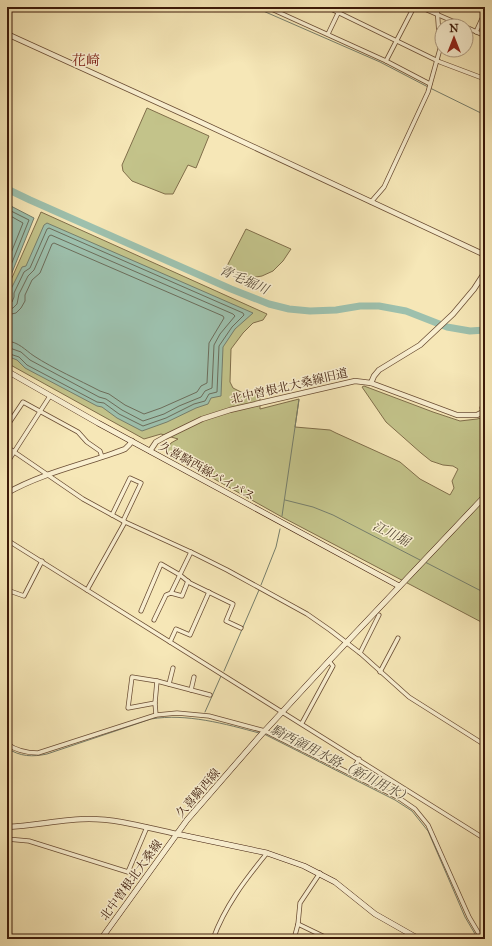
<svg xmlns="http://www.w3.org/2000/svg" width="492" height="946" font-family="'IM FELL Great Primer','Noto Serif JP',serif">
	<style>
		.green { fill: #c3c38a; stroke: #806e4a }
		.water { fill: #9dc0ad; stroke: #767e6b }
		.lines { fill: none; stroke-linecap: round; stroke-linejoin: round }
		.shore { stroke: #6c6d5b; stroke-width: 1 }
		.stream { stroke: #767e6b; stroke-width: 1 }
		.river { stroke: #9dc0ad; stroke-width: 7 }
		.minor-casing { stroke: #6a4d34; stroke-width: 5 }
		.tertiary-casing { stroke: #6a4d34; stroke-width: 6 }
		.secondary-casing { stroke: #3c1a09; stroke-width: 6 }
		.minor { stroke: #f9efd0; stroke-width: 3.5 }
		.tertiary { stroke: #f9efd0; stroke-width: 4.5 }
		.secondary { stroke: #f9efd0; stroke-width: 5 }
		.labels { text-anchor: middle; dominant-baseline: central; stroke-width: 3; stroke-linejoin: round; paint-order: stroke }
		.street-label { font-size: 12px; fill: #3c1a09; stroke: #f9efd0 }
		.water-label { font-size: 13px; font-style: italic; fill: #594c3a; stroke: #f9efd0 }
		.quarter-label { font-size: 14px; fill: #7a1f14; stroke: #f9efd0 }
	</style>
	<rect width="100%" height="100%" fill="#f6e7b7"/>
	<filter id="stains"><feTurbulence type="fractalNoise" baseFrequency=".005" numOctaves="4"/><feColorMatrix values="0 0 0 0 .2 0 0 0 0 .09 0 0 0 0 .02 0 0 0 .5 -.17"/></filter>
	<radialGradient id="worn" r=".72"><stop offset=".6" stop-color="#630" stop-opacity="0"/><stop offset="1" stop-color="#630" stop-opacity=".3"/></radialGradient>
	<g class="green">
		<path d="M147 108 209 136 196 168 188 165 173 194H165L132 181 123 171 122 165Z"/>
		<path d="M41 212 267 314 263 320 253 323 243 333 231 349 230 382 233 388 241 392 260 395V409L299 399 295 427 330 430 336 433 400 462 420 479 450 495 454 488 452 481 458 469 453 466 443 465 431 461 421 453 386 422 362 387 364 386 433 412 460 421 477 419 485 417V624L282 517 168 453 167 449 171 443 178 439 161 434 144 439 7 363V289Z"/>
		<path d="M246 229 291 249 283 261 273 271 262 276 250 278 226 268Z"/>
	</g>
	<g class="water">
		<path d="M7 204 34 218 7 285Z"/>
		<path d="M47 223 253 313 235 329 223 347 221 396 211 398 208 404 196 408 167 422 142 431 117 418 102 407 97 406 25 368 17 360 7 356V304L10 297 9 293 22 267 26 266 44 225Z"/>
	</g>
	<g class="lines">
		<g class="shore">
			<path d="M7 209 29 220 7 275"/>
			<path d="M7 214 23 223 7 263"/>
			<path d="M7 304 12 302 14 297V293L24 272 30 268 47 229 49 228 243 313 244 315 232 327 219 346 217 392 209 394 205 401 194 404 166 418 143 426 119 414 104 403 97 402 27 365 19 357 7 353"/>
			<path d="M7 309 13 308 17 304 19 294 28 276 34 270 49 236 51 235 233 314 235 316 220 334 214 345 212 388 205 391 201 397 179 406 164 414 143 421 122 410 106 399 99 397 30 360 21 352 7 347"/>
			<path d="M7 315 16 313 21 308 25 301V295L32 280 40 273 52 244 54 243 223 316 224 318 209 343 207 383 201 386 197 392 161 408 144 414 125 405 109 394 100 391C79 380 54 369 34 356 25 350 19 342 7 341"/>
		</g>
		<g class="stream">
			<path d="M254 7 380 62 428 87"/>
			<path d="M430 88 485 115"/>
			<path d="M285 500 313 507 333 515 420 560"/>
			<path d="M282 516 299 400"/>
			<path d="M425 562 485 593"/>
			<path d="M261 585 276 547 280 529"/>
			<path d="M224 671 259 590"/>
			<path d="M205 712 221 676"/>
			<path d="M264 734 395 800 412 811 428 831 465 917 478 939"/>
			<path d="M7 748C20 757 33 757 47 754L151 719C186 713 226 724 259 733"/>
		</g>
		<path class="river" d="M7 189 30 200 231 289 269 304 289 309 310 311 336 310 360 306H379L406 311 447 327 470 331 485 330"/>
		<g class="minor-casing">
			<g id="minor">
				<path d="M267 7 386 61 430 84"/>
				<path d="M327 7 440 62 485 79"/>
				<path d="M420 7 464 26"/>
				<path d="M466 27 485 36"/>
				<path d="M476 32 485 12"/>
				<path d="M328 34 341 7"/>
				<path d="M386 61 414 7"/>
				<path d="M371 202 384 187 428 92 440 49 437 7"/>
				<path d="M483 412 482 408 485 400"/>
				<path d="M7 426 23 402 78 432 87 442 100 451 102 457"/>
				<path d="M7 447 83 499 125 522 193 553 227 570 307 614 330 630 360 653 409 697 485 745"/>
				<path d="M7 463 50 396"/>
				<path d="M112 515 130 478 141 483 123 521"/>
				<path d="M7 540 485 839"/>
				<path d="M7 590 24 596 42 561"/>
				<path d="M87 590 125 522"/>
				<path d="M171 593 182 596 188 581"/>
				<path d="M141 611 161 564 180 575 190 583 233 604 226 621 241 628"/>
				<path d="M154 620 166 595 171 593 191 552"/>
				<path d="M170 642 176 629 190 635 209 592"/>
				<path d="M360 653 379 615"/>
				<path d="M380 672 398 638"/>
				<path d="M169 684 173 668"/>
				<path d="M191 690 194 677"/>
				<path d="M155 703 157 681"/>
				<path d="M156 715 155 703 128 708 132 677 157 681 210 695"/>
				<path d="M302 723 333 666 329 661"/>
				<path d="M7 744C17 751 27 753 38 753L156 715 177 713 209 716 265 731 399 798 415 809 428 825 469 917 482 939"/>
				<path d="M351 773 359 759"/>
				<path d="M7 839 29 841 128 872 147 827"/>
				<path d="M298 924 329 939"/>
				<path d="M213 939C225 906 245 880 267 853"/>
				<path d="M294 939 298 924 300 903 320 873"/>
			</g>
		</g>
		<g class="tertiary-casing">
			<g id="tertiary">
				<path d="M7 34 196 120 485 255"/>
				<path d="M371 383 374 376 379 370 420 345 453 314 474 289 485 272"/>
				<path d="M150 451 156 442 165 437 202 419 230 410 355 381 371 383 457 415H477L485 411"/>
				<path d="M7 493C44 472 86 464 125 449L129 445 132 441"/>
				<path d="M7 827C35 826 62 819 89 819 119 819 148 828 177 834"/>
			</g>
		</g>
		<g class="secondary-casing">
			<g id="secondary">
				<path d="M7 371 98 423 399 586"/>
				<path d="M177 834 267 853 304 866 335 882 375 914 419 939"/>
				<path d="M101 939 187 820 260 736 329 661 485 496"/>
			</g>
		</g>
		<use href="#minor" class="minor"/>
		<use href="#tertiary" class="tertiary"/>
		<use href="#secondary" class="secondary"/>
	</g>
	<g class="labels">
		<g class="street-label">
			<text transform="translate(289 386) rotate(-13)">北中曽根北大桑線旧道</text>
			<text transform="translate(207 471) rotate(29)">久喜騎西線バイパス</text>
			<text transform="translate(198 793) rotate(-49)">久喜騎西線</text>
			<text transform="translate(131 880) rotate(-54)">北中曽根北大桑線</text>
		</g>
		<g class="water-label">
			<text transform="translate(244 280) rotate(24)">青毛堀川</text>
			<text transform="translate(391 534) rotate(27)">江川堀</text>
			<text transform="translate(341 764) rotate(27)">騎西領用水路（新川用水）</text>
		</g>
		<g class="quarter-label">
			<text x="86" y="60">花崎</text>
		</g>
	</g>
	<rect width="492" height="946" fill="none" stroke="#f6e7b7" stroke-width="24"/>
	<rect x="8" y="8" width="476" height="930" fill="none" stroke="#3c1a09" stroke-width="2"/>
	<rect x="12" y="12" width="468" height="922" fill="none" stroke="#3c1a09"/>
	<g transform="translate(454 38)"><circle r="19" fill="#f9efd0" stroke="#ad9a80"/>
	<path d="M0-3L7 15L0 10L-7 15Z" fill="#8f2418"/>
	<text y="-6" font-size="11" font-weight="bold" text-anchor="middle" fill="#3c1a09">N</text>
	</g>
	<rect width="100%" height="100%" filter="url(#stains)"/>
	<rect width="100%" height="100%" fill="url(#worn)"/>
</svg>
